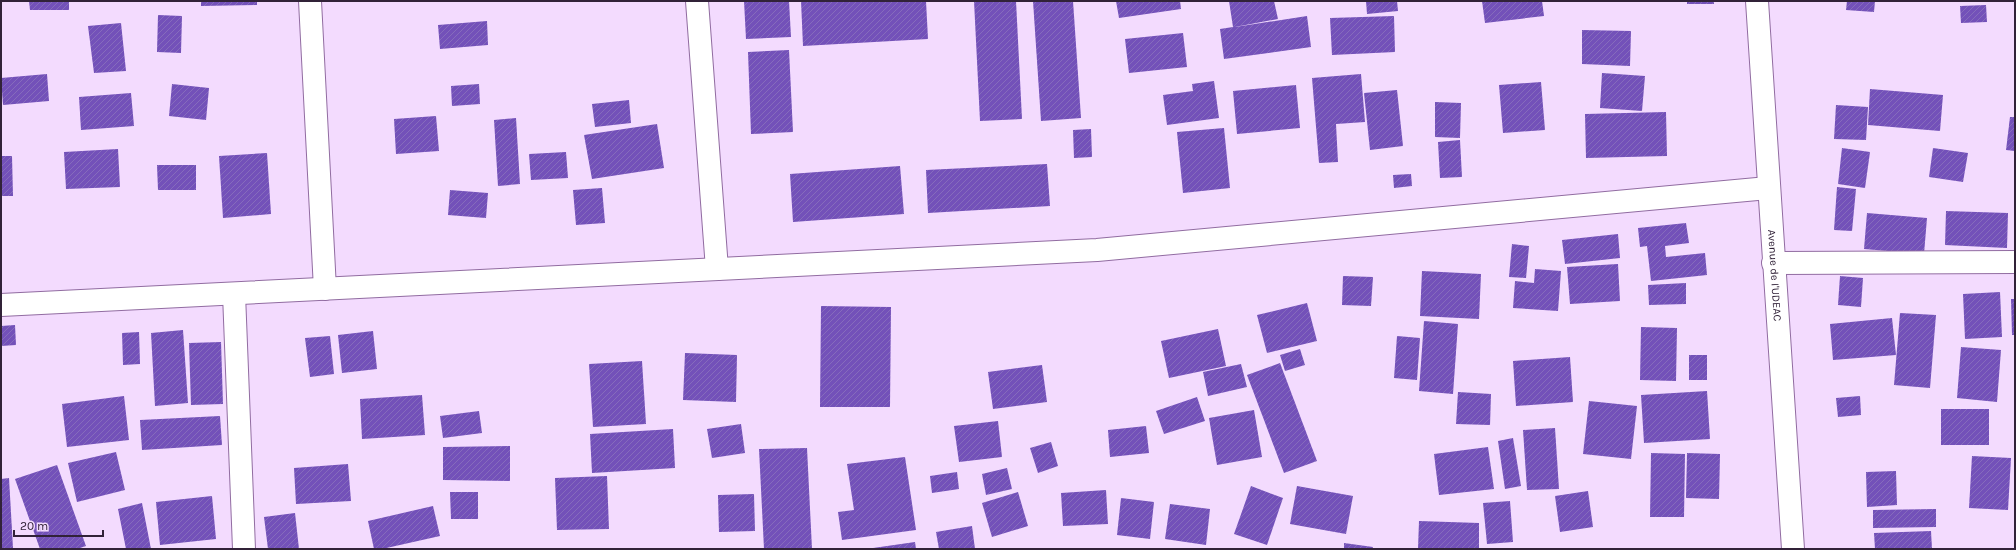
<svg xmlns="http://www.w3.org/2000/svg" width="2016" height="550" font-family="Karla,sans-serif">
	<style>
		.building { fill: url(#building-hatch) }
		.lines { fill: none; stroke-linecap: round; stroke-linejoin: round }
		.street-casing { stroke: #916ca1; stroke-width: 24 }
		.secondary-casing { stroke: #916ca1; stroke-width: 24 }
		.street { stroke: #fff; stroke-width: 22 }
		.secondary { stroke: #fff; stroke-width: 22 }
		.labels { text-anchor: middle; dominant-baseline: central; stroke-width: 4; stroke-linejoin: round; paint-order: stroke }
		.street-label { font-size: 11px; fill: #312238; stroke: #f3dbfe }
	</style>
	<defs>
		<pattern id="building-hatch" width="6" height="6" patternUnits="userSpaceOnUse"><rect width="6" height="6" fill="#7351b9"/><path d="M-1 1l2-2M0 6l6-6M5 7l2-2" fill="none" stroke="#866cbc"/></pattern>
	</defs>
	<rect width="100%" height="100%" fill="#f3dbfe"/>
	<g class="building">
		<path d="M29 1H69V10H30Z"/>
		<path d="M201 1H257V5L201 6Z"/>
		<path d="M744 1H789L791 37 746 39Z"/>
		<path d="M801 1H926L928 39 803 46Z"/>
		<path d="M974 1H1016L1022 119 980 121Z"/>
		<path d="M1033 1H1073L1081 118 1041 121Z"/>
		<path d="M1116 1H1180L1181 9 1119 18Z"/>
		<path d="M1229 1H1274L1278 19 1235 27 1307 16 1311 47 1224 59 1220 29 1233 27Z"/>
		<path d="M1366 1H1397L1398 11 1367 14Z"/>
		<path d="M1482 1H1542L1544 16 1485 23Z"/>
		<rect x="1687" y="1" width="27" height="3"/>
		<path d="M1847 1H1875L1874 12 1846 10Z"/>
		<path d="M1986 5 1987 22 1961 23 1960 6Z"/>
		<path d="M158 15 182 16 181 53 157 52Z"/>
		<path d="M1394 16 1395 52 1332 55 1330 18Z"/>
		<path d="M487 21 488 45 440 49 438 25Z"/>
		<path d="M121 23 126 71 94 73 88 26Z"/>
		<path d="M1582 30 1631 31 1630 66 1582 64Z"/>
		<path d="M1183 33 1187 67 1129 73 1125 39Z"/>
		<path d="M789 50 793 132 751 134 748 52Z"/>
		<path d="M1602 73 1645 76 1642 111 1600 108Z"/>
		<path d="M47 74 49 101 3 105 1 78Z"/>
		<path d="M1361 74 1365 122 1336 124 1338 162 1319 163 1312 78Z"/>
		<path d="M1214 81 1219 118 1167 125 1163 95 1193 91 1192 84Z"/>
		<path d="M1541 82 1545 130 1503 133 1499 85Z"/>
		<path d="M172 84 209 88 206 120 169 116Z"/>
		<path d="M479 84 480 104 452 106 451 86Z"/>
		<path d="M1296 85 1300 128 1237 134 1233 91Z"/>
		<path d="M1870 89 1943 95 1940 131 1868 125Z"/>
		<path d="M1397 90 1403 146 1370 150 1364 93Z"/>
		<path d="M131 93 134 126 81 130 79 97Z"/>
		<path d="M629 100 631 123 595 127 592 104Z"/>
		<path d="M1435 102 1461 103 1460 138 1435 137Z"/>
		<path d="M1836 105 1868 107 1866 140 1834 139Z"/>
		<path d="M1666 112 1667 156 1586 158 1585 114Z"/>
		<path d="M436 116 439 151 396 154 394 119Z"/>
		<path d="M2010 117H2015V151L2006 150Z"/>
		<path d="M516 118 520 184 498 186 494 120Z"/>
		<path d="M657 124 664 168 592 179 584 135Z"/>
		<path d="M1224 128 1230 188 1183 193 1177 132Z"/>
		<path d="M1091 129 1092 157 1074 158 1073 130Z"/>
		<path d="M1460 140 1462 177 1440 178 1438 142Z"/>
		<path d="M1842 148 1870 152 1865 188 1838 184Z"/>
		<path d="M1933 148 1968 153 1963 182 1929 177Z"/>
		<path d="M118 149 120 187 66 189 64 152Z"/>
		<path d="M566 152 568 178 531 180 529 154Z"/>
		<path d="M267 153 271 214 223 218 219 156Z"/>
		<path d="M1 156H12L13 196H1Z"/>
		<path d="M1047 164 1050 206 928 213 926 170Z"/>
		<path d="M157 165H196V190H158Z"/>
		<path d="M900 166 904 214 793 222 790 174Z"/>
		<path d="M1411 174 1412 186 1394 188 1393 175Z"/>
		<path d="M1837 187 1856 189 1852 231 1834 230Z"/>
		<path d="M602 188 605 223 576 225 573 190Z"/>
		<path d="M450 190 488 193 486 218 448 215Z"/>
		<path d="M1946 211 2008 213 2007 248 1945 245Z"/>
		<path d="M1867 213 1927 218 1924 254 1864 249Z"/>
		<path d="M1686 223 1689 243 1665 246 1666 257 1705 253 1707 275 1651 281 1647 246 1640 247 1638 228Z"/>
		<path d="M1618 234 1620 258 1565 264 1562 240Z"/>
		<path d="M1512 244 1529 246 1526 278 1509 277Z"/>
		<path d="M1618 264 1620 301 1570 304 1567 267Z"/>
		<path d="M1535 269 1561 271 1558 311 1513 308 1515 281 1534 283Z"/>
		<path d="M1422 271 1481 274 1479 319 1420 316Z"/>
		<path d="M1343 276 1373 277 1371 306 1342 305Z"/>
		<path d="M1840 276 1863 278 1861 307 1838 305Z"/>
		<path d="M1686 283V304L1649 305 1648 285Z"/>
		<path d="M2000 292 2002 337 1965 339 1963 294Z"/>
		<path d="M2011 299H2015V335H2012Z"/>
		<path d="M1307 303 1317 341 1267 353 1257 315Z"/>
		<path d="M821 306 891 307 890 407H820Z"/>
		<path d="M1900 313 1936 315 1930 388 1894 385Z"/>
		<path d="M1892 318 1896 355 1833 360 1830 324Z"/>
		<path d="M1424 321 1458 324 1453 394 1419 391Z"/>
		<path d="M15 325 16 345 1 346V326Z"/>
		<path d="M1641 327 1677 328 1676 381 1640 380Z"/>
		<path d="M1218 329 1226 366 1169 378 1161 341Z"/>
		<path d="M183 330 188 403 155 406 151 333Z"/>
		<path d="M373 331 377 369 342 373 338 335Z"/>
		<path d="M139 332 140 364 123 365 122 333Z"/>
		<path d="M330 336 334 374 310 377 305 338Z"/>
		<path d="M1397 336 1420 338 1417 380 1394 378Z"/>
		<path d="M221 342 223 404 191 405 189 343Z"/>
		<path d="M1961 347 2001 350 1997 402 1957 398Z"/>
		<path d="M1300 349 1305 365 1285 371 1280 355Z"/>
		<path d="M685 353 737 355 736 402 683 400Z"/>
		<rect x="1689" y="355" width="18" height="25"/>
		<path d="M1570 357 1573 402 1516 406 1513 361Z"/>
		<path d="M642 361 646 424 593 427 589 364Z"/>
		<path d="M1280 363 1317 461 1284 473 1247 375Z"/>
		<path d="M1241 364 1247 387 1208 396 1203 372Z"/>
		<path d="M1042 365 1047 402 993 409 988 372Z"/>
		<path d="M1707 391 1710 439 1644 443 1641 395Z"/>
		<path d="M1458 392 1491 394 1490 425 1456 424Z"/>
		<path d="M422 395 425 435 362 439 360 399Z"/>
		<path d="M124 396 129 440 67 447 62 404Z"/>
		<path d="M1860 396 1861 415 1838 417 1836 398Z"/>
		<path d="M1197 397 1205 421 1164 434 1156 411Z"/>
		<path d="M1589 401 1637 406 1631 459 1583 454Z"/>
		<rect x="1941" y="409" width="48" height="36"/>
		<path d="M1254 410 1262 457 1217 465 1209 418Z"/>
		<path d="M479 411 482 433 443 438 440 416Z"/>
		<path d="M220 416 222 445 142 450 140 420Z"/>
		<path d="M998 421 1002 457 959 462 954 426Z"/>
		<path d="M741 424 745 453 712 458 707 429Z"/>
		<path d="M1146 426 1149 453 1110 457 1108 430Z"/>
		<path d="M1555 428 1559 489 1527 490 1523 430Z"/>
		<path d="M673 429 675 468 592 473 590 434Z"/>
		<path d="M1513 438 1521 486 1505 489 1498 441Z"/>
		<path d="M1051 442 1058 466 1038 473 1030 448Z"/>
		<path d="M510 446V481L443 480V447Z"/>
		<path d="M1488 447 1494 489 1439 495 1434 454Z"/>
		<path d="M807 448 812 549H764L759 449Z"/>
		<path d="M116 452 125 490 77 502 68 463Z"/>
		<path d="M1651 453 1685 454 1684 517H1650Z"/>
		<path d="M1687 453 1720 454 1719 499 1686 498Z"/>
		<path d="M1972 456 2011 458 2008 510 1969 508Z"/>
		<path d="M905 457 916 530 842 540 838 512 854 510 847 464Z"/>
		<path d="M348 464 351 501 296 504 294 468Z"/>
		<path d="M57 465 86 546 77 549H40L15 479Z"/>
		<path d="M1007 468 1012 489 986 495 982 474Z"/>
		<path d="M1896 471 1897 505 1867 507 1866 472Z"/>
		<path d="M957 472 959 489 932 493 930 476Z"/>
		<path d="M607 476 609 529 557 530 555 478Z"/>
		<path d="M9 478 13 548 1 549V479Z"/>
		<path d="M1251 486 1283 498 1267 545 1234 534Z"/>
		<path d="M1297 486 1353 496 1346 534 1290 524Z"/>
		<path d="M1106 490 1108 524 1063 526 1061 493Z"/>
		<path d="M1588 491 1593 527 1560 532 1555 496Z"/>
		<path d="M450 492H478V519H451Z"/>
		<path d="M1018 492 1028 526 992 537 982 503Z"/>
		<path d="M754 494 755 531 719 532 718 495Z"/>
		<path d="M212 496 216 539 160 545 156 502Z"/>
		<path d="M1121 498 1154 502 1150 539 1117 535Z"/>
		<path d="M1510 501 1513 542 1487 544 1483 503Z"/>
		<path d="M142 503 151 549H126L118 509Z"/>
		<path d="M1170 504 1210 509 1206 545 1165 539Z"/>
		<path d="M433 506 440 536 382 549H374L368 521Z"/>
		<path d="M1936 509V527L1873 528V510Z"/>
		<path d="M295 513 299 549H268L264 517Z"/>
		<path d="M1419 521 1479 523V549H1418Z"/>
		<path d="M972 526 975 549H939L936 532Z"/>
		<path d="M1931 531 1932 549H1875L1874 533Z"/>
		<path d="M915 542 916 549H873V548Z"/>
		<path d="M1344 543 1373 547V549H1344Z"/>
	</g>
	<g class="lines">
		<g class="street-casing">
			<g id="street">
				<path d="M310 1 325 289"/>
				<path d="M697 1 717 269"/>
				<path d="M1773 263 2015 262"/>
				<path d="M234 294 244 549"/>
				<path d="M1 305 1097 250 1768 188"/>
			</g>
		</g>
		<g class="secondary-casing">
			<g id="secondary">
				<path id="s1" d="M1757 1 1793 549"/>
			</g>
		</g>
		<use href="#street" class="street"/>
		<use href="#secondary" class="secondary"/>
	</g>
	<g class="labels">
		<g class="street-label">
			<text stroke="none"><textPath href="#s1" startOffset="275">Avenue de I'UDEAC</textPath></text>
		</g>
	</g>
	<rect width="2016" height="550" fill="none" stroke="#312238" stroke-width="4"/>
	<path d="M14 530v6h89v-6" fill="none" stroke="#312238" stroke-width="2"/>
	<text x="20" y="530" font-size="12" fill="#312238" stroke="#f3dbfe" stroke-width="3" paint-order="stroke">20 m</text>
</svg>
